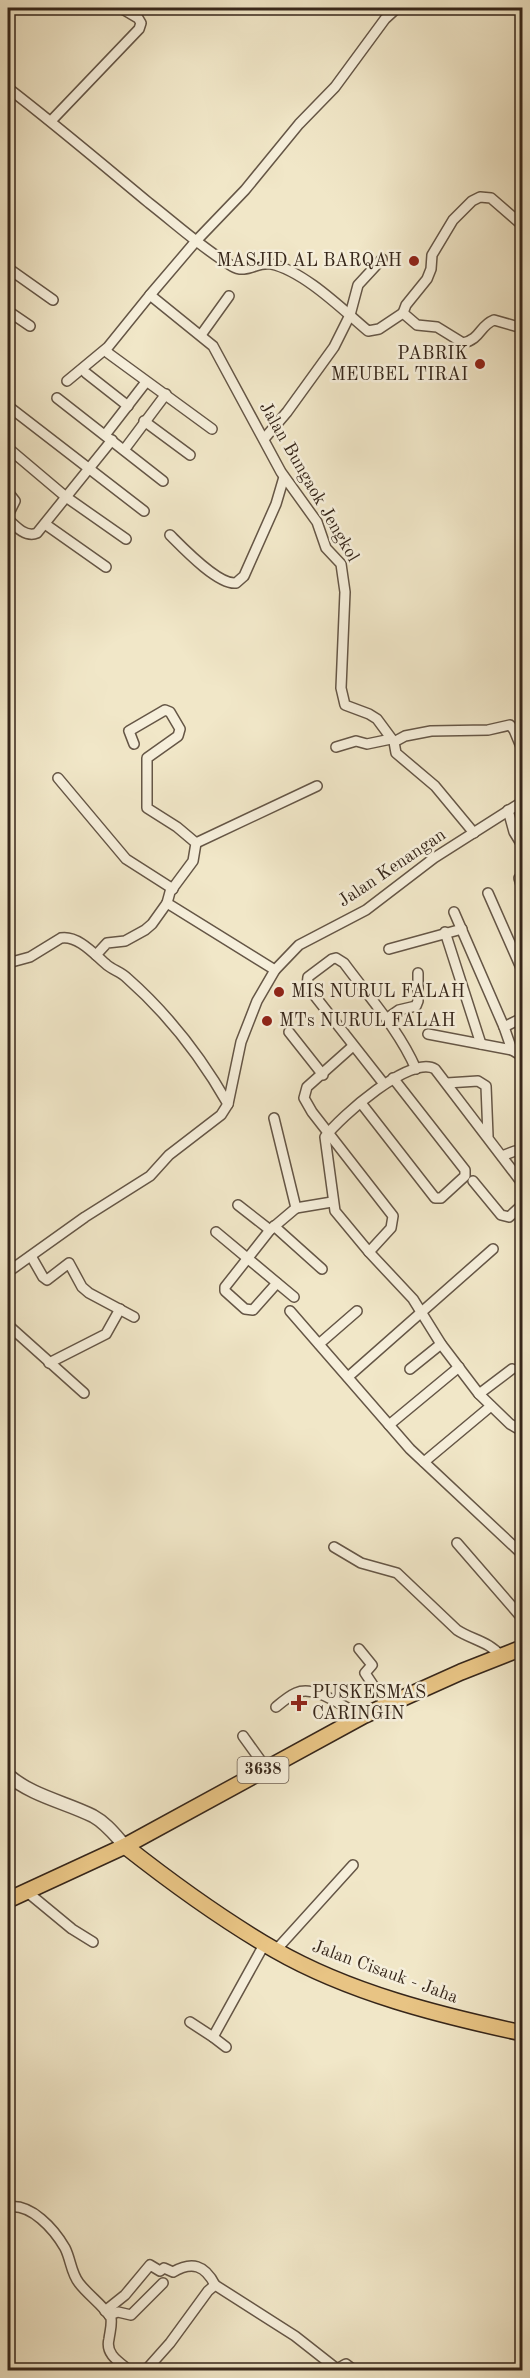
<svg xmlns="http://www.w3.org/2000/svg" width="530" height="2378" font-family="'Old Standard TT',serif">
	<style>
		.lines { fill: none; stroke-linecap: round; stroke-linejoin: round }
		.minor-casing { stroke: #655646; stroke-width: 12 }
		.tertiary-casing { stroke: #655646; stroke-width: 15 }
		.primary-casing { stroke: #36261a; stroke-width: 18 }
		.minor { stroke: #f6efdb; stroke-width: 9 }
		.tertiary { stroke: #f6efdb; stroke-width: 12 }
		.primary { stroke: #e8c484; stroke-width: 15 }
		.poi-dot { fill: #8f2418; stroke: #f6efdb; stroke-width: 2 }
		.labels { text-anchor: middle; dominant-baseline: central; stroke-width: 5; stroke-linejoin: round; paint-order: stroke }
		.shield { fill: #f6efdb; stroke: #706254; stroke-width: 1.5 }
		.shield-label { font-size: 16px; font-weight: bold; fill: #36261a }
		.poi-label { font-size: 18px; fill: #36261a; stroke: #f6efdb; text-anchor: start }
		.street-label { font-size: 18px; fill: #36261a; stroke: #f6efdb }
	</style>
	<rect width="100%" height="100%" fill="#f1e7c8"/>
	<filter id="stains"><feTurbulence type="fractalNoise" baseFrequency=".00333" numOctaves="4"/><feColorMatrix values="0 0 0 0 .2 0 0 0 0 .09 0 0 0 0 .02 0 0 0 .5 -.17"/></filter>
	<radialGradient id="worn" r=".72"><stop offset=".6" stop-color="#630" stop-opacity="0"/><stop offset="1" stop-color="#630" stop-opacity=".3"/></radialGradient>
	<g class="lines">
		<g class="minor-casing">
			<g id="minor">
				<path d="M397 8 385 19 335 87 299 124 245 190 196 241 150 295 213 346 281 472 317 522 326 548 341 564 345 592 341 688 345 705 369 714 377 719 394 742 396 753 435 786 474 833"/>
				<path d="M403 8H416"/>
				<path d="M8 88C56 125 102 164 149 203 176 224 203 249 232 266 247 275 257 261 271 264 304 271 343 310 368 331L379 329 403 313 417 325 437 327 463 343C481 339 479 326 494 320L522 328"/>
				<path d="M51 121 139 29 141 23 138 18 121 8"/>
				<path d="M8 273 12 271 53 300"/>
				<path d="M8 311 30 326"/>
				<path d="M403 313 406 305 427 279 431 269 432 255 453 220 472 201 480 197 491 198 522 225"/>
				<path d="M201 335 229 296"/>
				<path d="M108 353 212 429"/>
				<path d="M86 373 128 406"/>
				<path d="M67 381 108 347 150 295"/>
				<path d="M57 398 163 481"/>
				<path d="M8 406 144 511"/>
				<path d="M144 421 190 455"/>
				<path d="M105 435 146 382"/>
				<path d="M264 439 287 412 334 347 350 315 358 285 382 259"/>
				<path d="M8 448 66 497 126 539"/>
				<path d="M124 450 166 394"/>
				<path d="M8 492 15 501 8 515"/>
				<path d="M8 519C15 526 26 538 37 533L112 440"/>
				<path d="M45 524 106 567"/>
				<path d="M170 535C183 548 218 585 236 583L244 576 276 504 284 477"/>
				<path d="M394 742 405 736 431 731 488 730 510 725 514 730 522 749"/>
				<path d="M134 744 129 731 165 710 170 712 180 729 178 736 147 758V808L177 827 196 843 193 861 170 892 167 903 275 970"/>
				<path d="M336 747 356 741 367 744 391 739"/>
				<path d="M58 778 126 859 173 889"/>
				<path d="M508 810 514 832 522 845"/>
				<path d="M196 843 317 786"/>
				<path d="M519 878 522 888"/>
				<path d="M488 893 522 970"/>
				<path d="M454 912 504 1027 512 1050 522 1056"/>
				<path d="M445 932 481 1044"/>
				<path d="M389 949 462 929"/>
				<path d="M96 955 107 943 125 941 145 930 152 924 167 903"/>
				<path d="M8 963 30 957 61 938C78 935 95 955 107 965 113 970 121 972 127 978 169 1015 200 1055 228 1104"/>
				<path d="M386 1019 399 1010 416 1006 418 1001V973"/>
				<path d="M504 1027 522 1018"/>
				<path d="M289 1032 323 1075"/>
				<path d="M428 1034 512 1050"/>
				<path d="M353 1046 307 1087 304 1098 312 1112 393 1216 391 1228 369 1252 413 1299 441 1344 479 1394 510 1424 522 1431"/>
				<path d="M447 1083 478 1081 486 1086 488 1136"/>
				<path d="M384 1084 307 986 308 977 332 959 336 958 344 963C369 997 399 1030 416 1069"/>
				<path d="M361 1103 435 1198H441L465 1176V1170L393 1078"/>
				<path d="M274 1118 296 1208 270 1230 225 1287V1291L245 1309 253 1310 277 1283"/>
				<path d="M502 1156 515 1151 522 1152"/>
				<path d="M473 1181 501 1215 509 1217 522 1205"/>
				<path d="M238 1205 270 1230"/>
				<path d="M296 1208 332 1202"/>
				<path d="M274 1226 322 1269"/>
				<path d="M216 1232 294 1297"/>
				<path d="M369 1252 335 1211 325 1137C340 1117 411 1054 435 1069L522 1183"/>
				<path d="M31 1256 43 1277 47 1280 69 1263 82 1287 89 1293 134 1317"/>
				<path d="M8 1272 85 1217 150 1176 169 1155 221 1115 228 1104 241 1042 257 1001 275 970 299 945 366 910 434 858 522 802"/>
				<path d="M290 1311 410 1449 522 1554"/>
				<path d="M8 1325 84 1393"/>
				<path d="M319 1344 357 1311"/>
				<path d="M49 1363 106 1334 120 1309"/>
				<path d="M410 1369 441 1344"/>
				<path d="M348 1377 493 1249"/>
				<path d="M479 1394 512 1369"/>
				<path d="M389 1425 459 1367"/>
				<path d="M424 1462 491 1406"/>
				<path d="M457 1543 522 1618"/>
				<path d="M334 1547 361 1563 397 1573 457 1630C472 1640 489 1641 502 1657"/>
				<path d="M359 1649 372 1665 365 1673 387 1706"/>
				<path d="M276 1707C282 1702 289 1696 296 1693 316 1684 345 1709 363 1716"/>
				<path d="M243 1736 266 1768"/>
				<path d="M26 1891 72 1929 93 1942"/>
				<path d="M276 1950 353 1865"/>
				<path d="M190 2022 213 2037 265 1943"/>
				<path d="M213 2037 226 2047"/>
				<path d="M8 2207C31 2203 54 2229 65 2248 71 2260 71 2273 79 2283 89 2296 103 2305 111 2318 112 2326 110 2331 109 2339 105 2354 119 2362 129 2370"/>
				<path d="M105 2311 125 2295 150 2265 160 2271 164 2268 173 2272C192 2261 205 2265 215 2285"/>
				<path d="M109 2315 118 2312 131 2315 163 2283"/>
				<path d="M146 2370 170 2343 208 2291 215 2285 295 2336 337 2369 346 2364 354 2370"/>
			</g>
		</g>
		<g class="tertiary-casing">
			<path id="tertiary" d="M8 1775C32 1796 65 1802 93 1816 106 1823 115 1835 125 1846"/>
		</g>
		<g class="primary-casing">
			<g id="primary">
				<path d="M125 1846C172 1883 223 1920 275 1950 350 1993 439 2015 522 2033"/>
				<path d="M8 1900 125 1846 363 1716 461 1672 522 1648"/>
			</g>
		</g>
		<use href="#minor" class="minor"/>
		<use href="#tertiary" class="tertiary"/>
		<use href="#primary" class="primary"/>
	</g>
	<g class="poi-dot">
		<circle cx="414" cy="261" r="6"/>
		<circle cx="480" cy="364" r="6"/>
		<circle cx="279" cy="992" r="6"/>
		<circle cx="267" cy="1021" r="6"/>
		<path d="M296 1694h6v6h6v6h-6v6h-6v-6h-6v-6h6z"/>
	</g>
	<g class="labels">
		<rect class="shield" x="237.5" y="1757" width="51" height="26" rx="4.5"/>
		<g class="shield-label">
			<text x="263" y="1770">3638</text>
		</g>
		<g class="poi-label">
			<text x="402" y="261" text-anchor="end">MASJID AL BARQAH</text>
			<text x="468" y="354" text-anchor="end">PABRIK<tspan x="468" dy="21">MEUBEL TIRAI</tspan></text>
			<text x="291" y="992">MIS NURUL FALAH</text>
			<text x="279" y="1021">MTs NURUL FALAH</text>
			<text x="312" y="1693">PUSKESMAS<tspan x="312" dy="21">CARINGIN</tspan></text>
		</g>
		<g class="street-label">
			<text transform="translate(309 482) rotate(60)">Jalan Bungaok Jengkol</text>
			<text transform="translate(392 868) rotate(-34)">Jalan Kenangan</text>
			<text transform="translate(385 1972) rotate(20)">Jalan Cisauk - Jaha</text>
		</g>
	</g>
	<rect width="530" height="2378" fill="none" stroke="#f1e7c8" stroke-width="30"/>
	<rect x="9" y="9" width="512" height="2360" fill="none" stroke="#36261a" stroke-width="3"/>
	<rect x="15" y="15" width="500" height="2348" fill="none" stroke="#36261a" stroke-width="1.5"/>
	<rect width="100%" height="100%" filter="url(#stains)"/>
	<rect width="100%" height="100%" fill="url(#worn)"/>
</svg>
